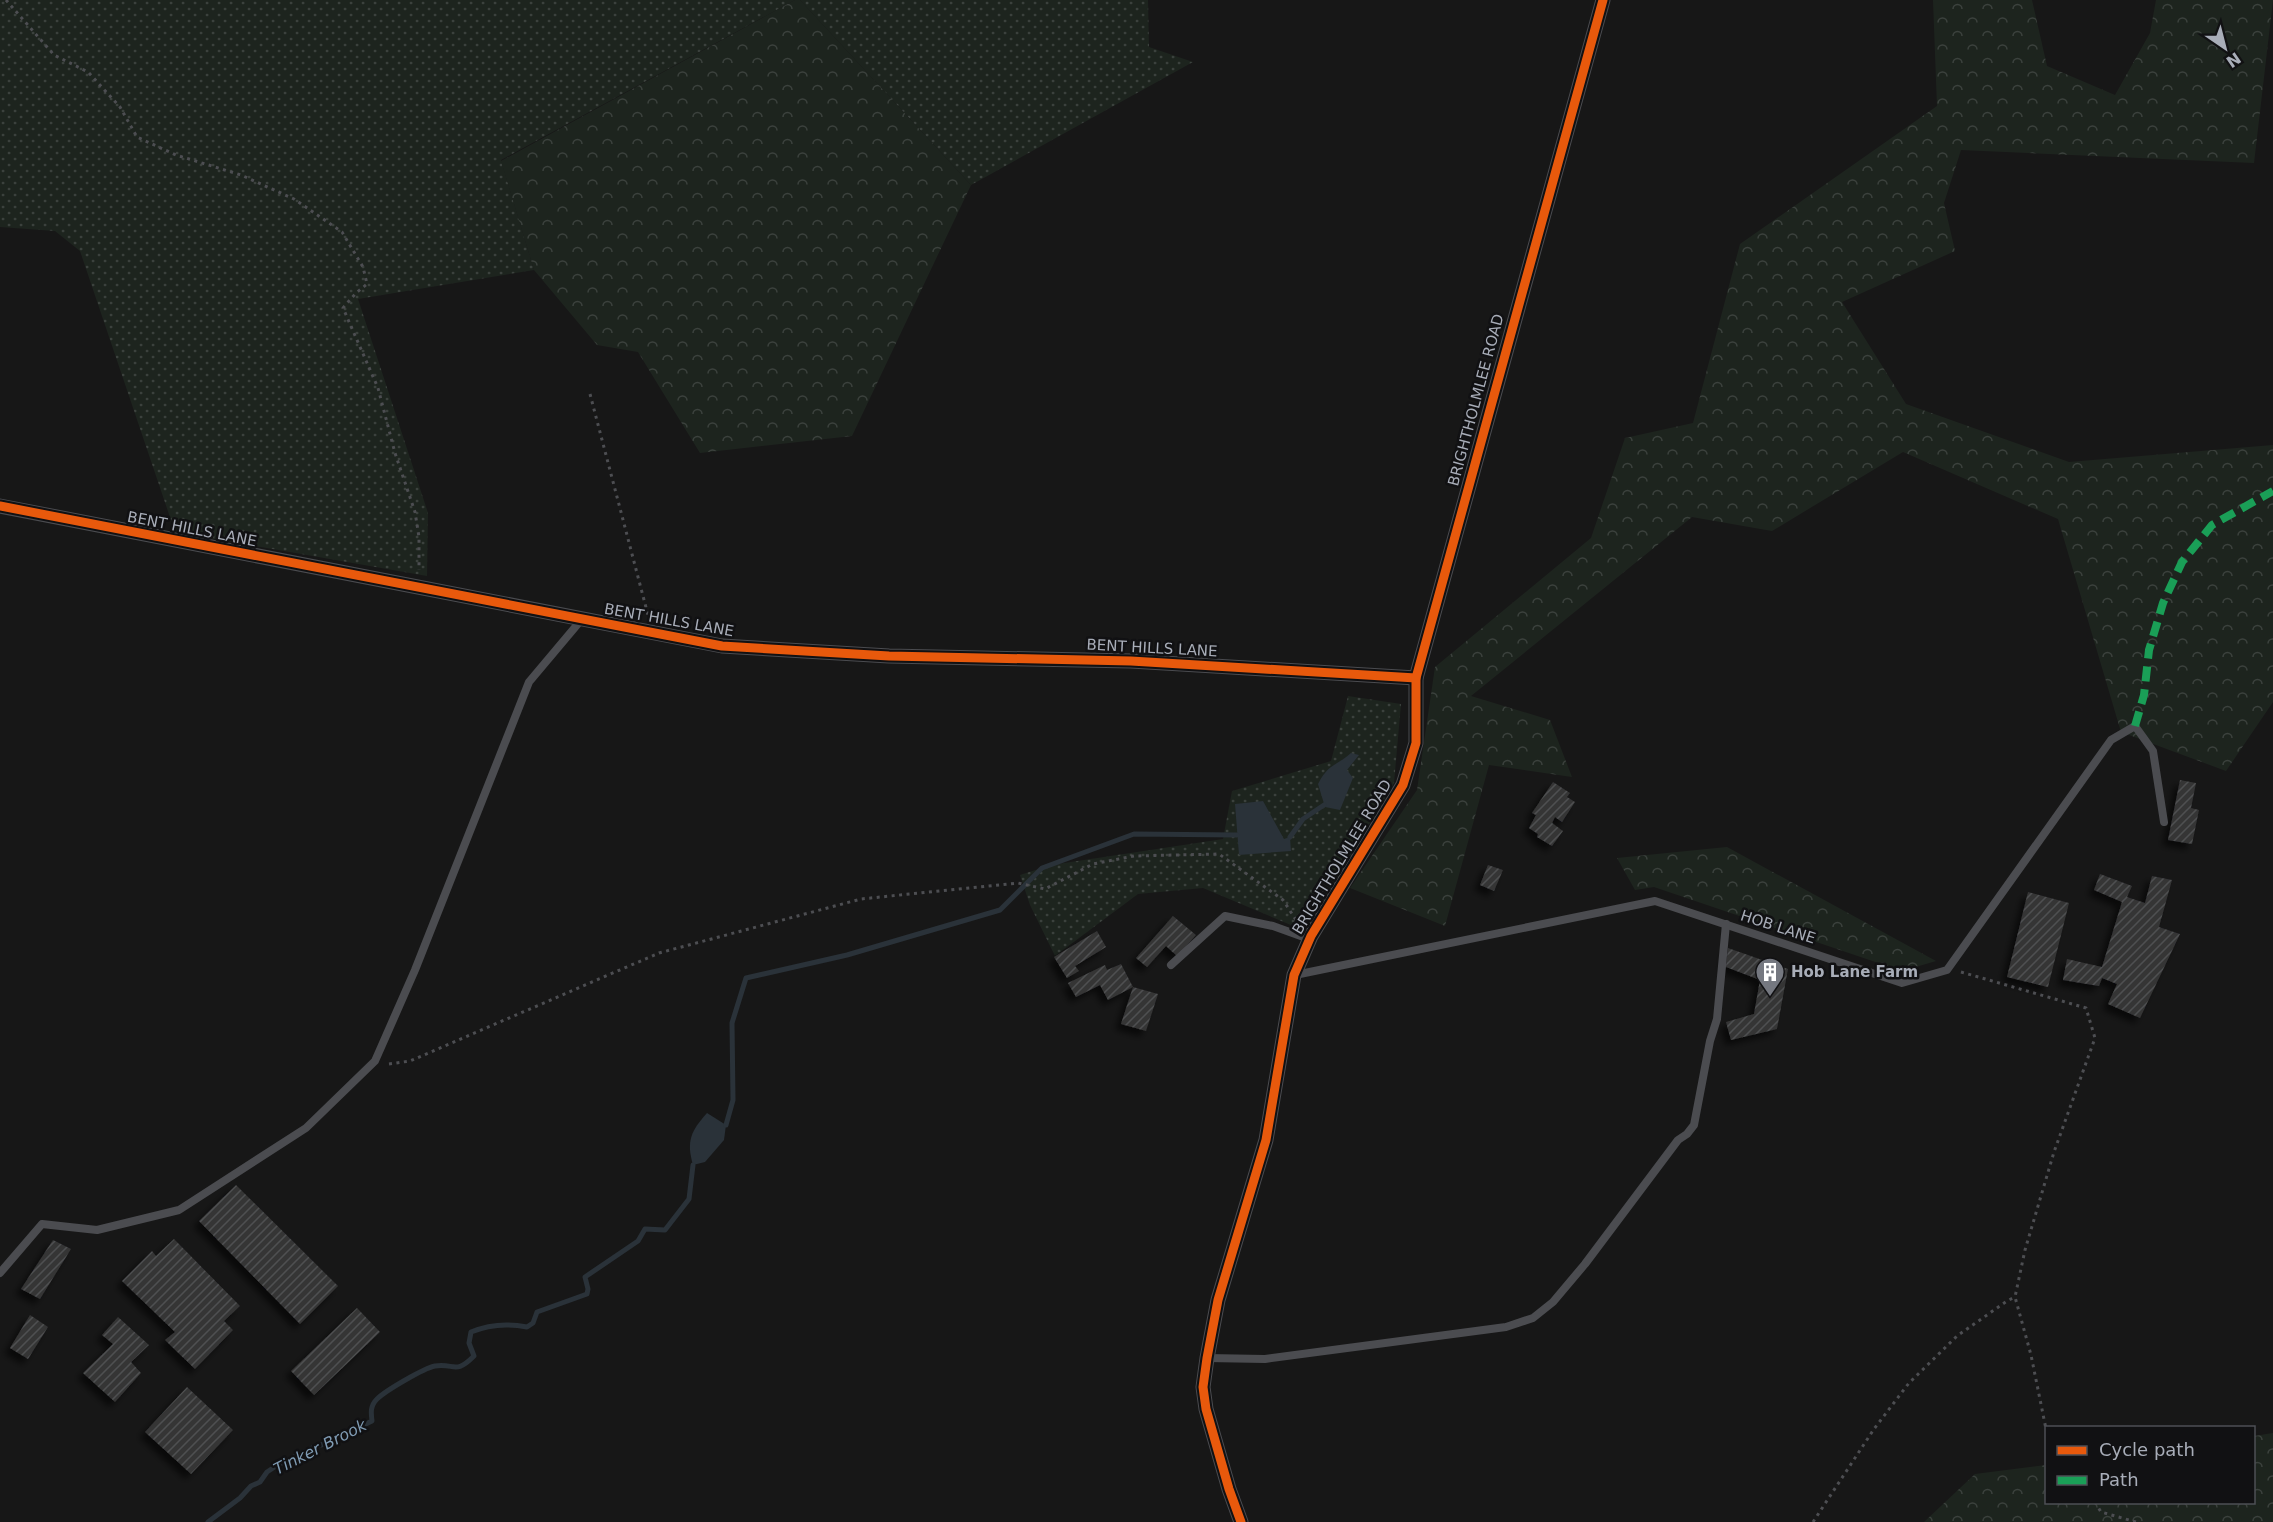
<svg xmlns="http://www.w3.org/2000/svg" width="2273" height="1522" font-family="'DejaVu Sans',sans-serif">
	<style>
		.grass { fill: url(#grass-dots) }
		.forest { fill: url(#forest-crowns) }
		.water { fill: #2a3239 }
		.lines { fill: none; stroke-linecap: round; stroke-linejoin: round }
		.stream { stroke: #2a3239; stroke-width: 5 }
		.building { fill: url(#building-hatch); filter: url(#shadow) }
		.path { stroke: #4d4e52; stroke-width: 3; stroke-dasharray: 3 4.5; stroke-linecap: butt }
		.service { stroke: #4b4c50; stroke-width: 8 }
		.minor { stroke: #4b4c50; stroke-width: 15 }
		.quiet { stroke: #1a9f57; stroke-width: 8; stroke-dasharray: 15 8; stroke-linecap: butt }
		.cycleway-casing { stroke: #111113; stroke-width: 13 }
		.cycleway { stroke: #e8590c; stroke-width: 9 }
		.labels { text-anchor: middle; dominant-baseline: central; stroke-width: 5; stroke-linejoin: round; paint-order: stroke }
		.street-label { font-size: 15px; fill: #a8adb8; stroke: #111113 }
		.poi-label { font-size: 15px; font-weight: bold; fill: #a8adb8; stroke: #111113; text-anchor: start }
		.water-label { font-size: 16px; font-style: italic; fill: #7f9bb3; stroke: #111113 }
	</style>
	<defs>
		<pattern id="grass-dots" width="8" height="8" patternUnits="userSpaceOnUse" patternTransform="scale(1.5)"><rect width="8" height="8" fill="#1d241e"/><path d="M2 2h.1M6 6h.1" fill="none" stroke="#3b413d" stroke-width="1.8" stroke-linecap="round"/></pattern>
		<pattern id="forest-crowns" width="20" height="18" patternUnits="userSpaceOnUse" patternTransform="scale(1.5)"><rect width="20" height="18" fill="#1d241e"/><path d="M2 6a3 3 0 1 1 6 0M12 15a3 3 0 1 1 6 0" fill="none" stroke="#3b413d"/></pattern>
		<pattern id="building-hatch" width="6" height="6" patternUnits="userSpaceOnUse" patternTransform="scale(1.5)"><rect width="6" height="6" fill="#353536"/><path d="M-1 1l2-2M0 6l6-6M5 7l2-2" fill="none" stroke="#4f5051"/></pattern>
		<filter id="shadow"><feDropShadow dx="-5.5" dy="5.5" stdDeviation="3" flood-color="#0009"/></filter>
	</defs>
	<rect width="100%" height="100%" fill="#171717"/>
	<g class="grass">
		<path d="M0 0H795L501 160 534 270 358 299 428 513 427 576 175 532 80 251 55 231 0 227Z"/>
		<path d="M800 0H1148L1149 47 1193 62 971 185Z"/>
		<path d="M1348 696 1401 704 1394 783 1305 931 1203 888 1138 894 1055 956 1030 905 1020 875 1051 865 1223 839 1232 791 1331 761Z"/>
	</g>
	<g class="forest">
		<path d="M795 0H800L971 185 852 436 700 453 638 352 597 345 534 270 501 161Z"/>
		<path d="M1933 0H2032L2047 66 2115 95 2150 33 2156 0H2273L2254 163 1961 150 1944 203 1955 251 1842 302 1906 404 2069 462 2273 445V702L2226 771 2121 732 2058 519 1903 452 1772 531 1692 517 1471 696 1550 720 1572 777 1489 765 1445 926 1350 888 1417 790 1435 667 1591 538 1625 438 1693 423 1740 244 1937 106Z"/>
		<path d="M1727 847 1936 961 1902 971 1654 887 1635 890 1617 858Z"/>
		<path d="M2273 1433V1522H1924L1975 1474 2046 1465V1502H2254V1436Z"/>
	</g>
	<g class="water">
		<path d="M1351 753 1359 755 1347 770 1353 778 1340 810 1325 807 1318 784C1329 763 1335 767 1351 753Z"/>
		<path d="M1263 801 1284 839 1290 837 1291 851 1239 855 1235 804Z"/>
		<path d="M707 1113 726 1125 724 1140 705 1162 693 1165C686 1141 691 1131 707 1113Z"/>
	</g>
	<g class="lines">
		<g class="stream">
			<path d="M1290 837 1303 819 1324 805"/>
			<path d="M726 1125 733 1100 732 1023 746 978 847 955 1000 910 1042 868 1134 834 1237 835"/>
			<path d="M208 1522 240 1498 251 1486 260 1482 267 1472 276 1466 314 1447 324 1444 372 1421C371 1413 370 1406 377 1399 385 1391 424 1368 435 1366 455 1363 455 1375 474 1356L469 1343 471 1332C490 1324 507 1323 527 1327L533 1323 537 1312 587 1294 588 1289 585 1277 638 1241 645 1229 665 1230 689 1199 693 1165"/>
		</g>
	</g>
	<g class="building">
		<path d="M2180 780 2196 783 2191 808 2199 810 2192 844 2168 840Z"/>
		<path d="M1553 782 1570 793 1567 797 1575 802 1562 822 1555 817 1552 823 1563 831 1552 846 1537 837 1538 834 1529 828 1536 815 1532 813Z"/>
		<path d="M1488 865 1503 870 1494 891 1480 885Z"/>
		<path d="M2100 874 2132 886 2127 897 2145 903 2152 876 2172 880 2159 927 2180 934 2140 1018 2108 1004 2117 984 2102 978 2099 986 2063 980 2067 959 2102 967 2122 902 2094 890Z"/>
		<path d="M2028 892 2069 903 2048 987 2007 977Z"/>
		<path d="M1173 916 1196 935 1177 956 1166 946 1147 967 1136 958Z"/>
		<path d="M1097 931 1106 947 1075 966 1079 971 1067 978 1054 957Z"/>
		<path d="M1728 948 1788 969 1777 1029 1731 1040 1726 1022 1754 1014 1760 980 1726 967Z"/>
		<path d="M1121 964 1133 987 1108 1000 1100 985 1076 997 1068 983 1105 965 1107 970Z"/>
		<path d="M1133 987 1158 994 1146 1031 1121 1024Z"/>
		<path d="M236 1185 338 1286 300 1324 199 1221Z"/>
		<path d="M174 1239 240 1306 224 1321 233 1330 195 1369 165 1340 175 1332 122 1281 152 1251 156 1256Z"/>
		<path d="M53 1240 71 1249 40 1299 21 1289Z"/>
		<path d="M357 1308 380 1332 314 1395 291 1371Z"/>
		<path d="M30 1315 48 1327 28 1359 10 1348Z"/>
		<path d="M118 1317 149 1345 131 1362 141 1373 115 1402 83 1373 113 1344 102 1335Z"/>
		<path d="M187 1387 233 1430 191 1474 145 1432Z"/>
	</g>
	<g class="lines">
		<g class="path">
			<path d="M6 0 54 55 88 72 120 107 137 137 176 155 241 175 294 199 342 232 363 267 367 284 356 293 343 308 378 388 395 453 415 512 419 537V570"/>
			<path d="M590 394 648 615"/>
			<path d="M1961 972 2086 1008 2095 1038 2054 1152 2025 1250 2015 1297 2031 1355 2046 1429"/>
			<path d="M389 1064 410 1061 659 953 861 899 1018 883 1045 889 1093 864 1134 856 1219 854 1283 900 1296 920"/>
			<path d="M2095 1502 2101 1512 2136 1522"/>
			<path d="M1813 1522 1874 1429 1909 1383 1957 1336 2007 1301 2015 1297"/>
		</g>
		<g class="service">
			<path d="M1171 965 1225 916 1273 926 1309 939"/>
			<path d="M1295 975 1655 901 1902 983 1947 970 2111 740 2135 726 2153 751 2164 822"/>
			<path d="M0 1273 42 1224 97 1230 179 1210 306 1128 375 1061 415 970 529 682 582 619"/>
			<path d="M1207 1358 1265 1359 1506 1327 1533 1318 1553 1302 1585 1264 1678 1140 1687 1134 1694 1125 1710 1041 1717 1019 1726 924"/>
		</g>
		<g class="minor">
			<path d="M0 506 722 646 889 656 1131 661 1416 678"/>
			<path d="M1241 1522 1229 1489 1206 1409 1203 1387 1207 1358 1218 1300 1266 1140 1294 975 1311 936 1403 785 1416 743V678L1603 0"/>
		</g>
		<path class="quiet" d="M2135 726 2144 695 2149 650 2163 603 2182 562 2212 525 2273 491"/>
		<g class="cycleway-casing">
			<g id="cycleway">
				<path d="M0 506 722 646 889 656 1131 661 1416 678"/>
				<path d="M1241 1522 1229 1489 1206 1409 1203 1387 1207 1358 1218 1300 1266 1140 1294 975 1311 936 1403 785 1416 743V678L1603 0"/>
			</g>
		</g>
		<use href="#cycleway" class="cycleway"/>
	</g>
	<defs>
		<g id="building-pin" transform="scale(1.5)"><path d="M0 17L-7.5 6A9.5 9.5 0 1 1 7.5 6Z" fill="#757880" stroke="#111113"/><path d="M-4-6H4V6H1V3H-1V6H-4ZM-2.5-4.3h1.7v1.8h-1.7ZM.8-4.3h1.7v1.8H.8ZM-2.5-1h1.7V.8h-1.7ZM.8-1h1.7V.8H.8Z" fill="#fff"/></g>
	</defs>
	<g fill-rule="evenodd">
		<use href="#building-pin" x="1770" y="972"/>
	</g>
	<g class="labels">
		<g class="street-label">
			<text transform="translate(1476 400) rotate(-75)">BRIGHTHOLMLEE ROAD</text>
			<text transform="translate(192 529) rotate(11)">BENT HILLS LANE</text>
			<text transform="translate(669 620) rotate(10)">BENT HILLS LANE</text>
			<text transform="translate(1152 648) rotate(3)">BENT HILLS LANE</text>
			<text transform="translate(1342 857) rotate(-59)">BRIGHTHOLMLEE ROAD</text>
			<text transform="translate(1778 927) rotate(18)">HOB LANE</text>
		</g>
		<g class="poi-label">
			<text x="1791" y="972">Hob Lane Farm</text>
		</g>
		<g class="water-label">
			<text transform="translate(320 1447) rotate(-27)">Tinker Brook</text>
		</g>
	</g>
	<rect x="2045" y="1426" width="210" height="78" fill="#111113" stroke="#4d4f55" stroke-width="1.5"/>
	<rect x="2057" y="1446" width="30" height="9" fill="#e8590c" stroke="#4d4f55" stroke-width="1.5"/>
	<text x="2099" y="1456" font-size="18" fill="#a8adb8">Cycle path</text>
	<rect x="2057" y="1476" width="30" height="9" fill="#1a9f57" stroke="#4d4f55" stroke-width="1.5"/>
	<text x="2099" y="1486" font-size="18" fill="#a8adb8">Path</text>
	<g transform="translate(2225 48) rotate(145)" stroke="#111113" stroke-width="4.5" paint-order="stroke">
	<path d="M0-4.5L10 22L0 15L-10 22Z" fill="#a8adb8"/>
	<text y="-9" font-size="16" font-weight="bold" text-anchor="middle" fill="#a8adb8">N</text>
	</g>
</svg>
